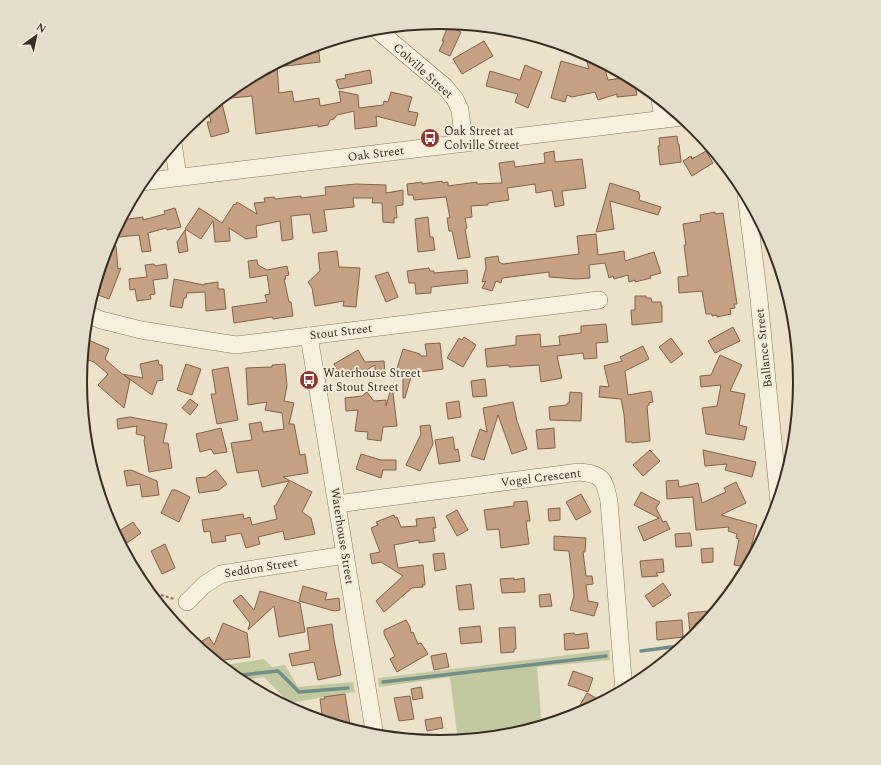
<svg xmlns="http://www.w3.org/2000/svg" width="881" height="765" font-family="Spectral,serif">
	<style>
		.green { fill: #c2c99e }
		.lines { fill: none; stroke-linecap: round; stroke-linejoin: round }
		.stream { stroke: #718e88; stroke-width: 3.5 }
		.building { fill: #c6a183; stroke: #836147 }
		.minor-casing { stroke: #86755f; stroke-width: 18 }
		.path { stroke: #86755f; stroke-width: 2; stroke-dasharray: 3 2; stroke-linecap: butt }
		.minor { stroke: #f6f0dc; stroke-width: 17 }
		.labels { text-anchor: middle; dominant-baseline: central; stroke-width: 3.5; stroke-linejoin: round; paint-order: stroke }
		.street-label { font-size: 12px; fill: #382d22; stroke: #f3ecd8 }
		.poi-label { font-size: 12px; fill: #382d22; stroke: #f3ecd8; text-anchor: start }
		.rim { fill: none; stroke: #382d22; stroke-width: 2 }
	</style>
	<rect width="100%" height="100%" fill="#ebe2c9"/>
	<g class="green">
		<path d="M609 650 610 660 537 667 542 727 511 736 458 741 450 677 379 687 378 678Z"/>
		<path d="M264 659 272 667 285 665 298 687 353 682 355 692 289 703 264 677 238 681 220 666Z"/>
	</g>
	<g class="lines">
		<g class="stream">
			<path d="M641 651 686 645"/>
			<path d="M232 676 278 671 299 692 348 688"/>
			<path d="M383 682 606 656"/>
		</g>
	</g>
	<g class="building">
		<path d="M448 26 461 32 450 56 439 51 444 41H442Z"/>
		<path d="M484 41 493 56 462 74 453 59Z"/>
		<path d="M318 45 320 62 277 67 279 93 292 91 294 102 319 98 320 106 341 102 339 91 358 95 359 108 383 105 384 101 388 102 391 92 412 97 408 111 418 113 415 126 376 116 377 126 355 129 354 111 337 115 334 119 330 120 328 125 318 127V125L256 134 252 96 221 99 229 132 211 137 207 122H211L208 110 240 83 303 49Z"/>
		<path d="M584 52 603 62 608 80 630 77 634 79 637 95 617 97V94L598 100 595 92 572 97 567 95 565 102 551 98 561 61 589 69Z"/>
		<path d="M525 65 542 72 528 108 515 102 518 94 486 86 490 71 520 80Z"/>
		<path d="M370 70 372 83 339 89 336 80 346 78 345 75Z"/>
		<path d="M677 136 678 144H679L681 162 660 165 658 146H660L659 138Z"/>
		<path d="M554 151 555 162 582 159 586 188 562 191 564 205 555 207 552 190 536 193 535 184 507 188 509 200 488 203V205L471 206 472 217 465 218 467 228 465 229 470 257 458 259 452 231H449L447 218H450L446 197 414 200 413 195H408L407 184 422 182V184L442 181 443 183 448 182V186L477 182V184L502 183 499 163 514 161 515 167 545 163 544 153Z"/>
		<path d="M706 151 713 163 692 176 683 161 691 156 692 159Z"/>
		<path d="M610 183 639 192V194L640 195 639 200 661 207 658 215 610 201 614 229 596 232Z"/>
		<path d="M356 184 386 185V193L403 190V205L396 206 397 218H394V223L383 222 382 203H372L373 198H353L354 207 324 210 327 231 313 233 310 214 291 216 293 239 282 241 280 221 256 226 257 237 246 239 229 228 230 241 215 242 213 221 201 239 185 229 199 208 222 223 234 204 235 205 237 202 257 214 254 203 265 202 264 198 274 197 275 199 301 196V198L326 195 325 187Z"/>
		<path d="M175 208 181 227 167 230 166 228 148 233 151 251 142 252 139 235 119 237 118 225 121 220 143 217V220L165 214 164 211Z"/>
		<path d="M715 212V214L723 213 737 304H734L735 308 730 309 731 314 717 317V315L712 316V314H706L702 291 679 293 678 277 688 276 684 245H686L683 224 701 221 700 215Z"/>
		<path d="M428 217 430 237H433L435 250 418 252 415 219Z"/>
		<path d="M185 230 188 251 179 253 177 242Z"/>
		<path d="M596 234 598 255 624 251 625 261 654 252 661 273 650 276 651 278 635 282V280L629 282 628 275 614 279 613 276 609 278 605 263 589 265 590 278 576 279 549 277V272L502 278 501 283 496 281 492 291 482 288 486 281 482 282 486 268 485 258 498 256 499 262 503 264 579 254 577 236Z"/>
		<path d="M116 246 118 269 121 268 109 299 93 293 96 282 100 283 106 267 105 254 107 247Z"/>
		<path d="M337 251 339 267 360 268 356 307 343 306 344 301 315 306 312 288 308 282 320 271 318 253Z"/>
		<path d="M257 260 258 265 267 270 287 266 289 275 285 276 286 279H284L289 302H291L293 316 273 319 272 317 234 323 232 307 267 302 265 295 270 294 267 275 250 278 248 261Z"/>
		<path d="M154 264 155 266 166 264 168 278 153 280 155 294 150 295 151 299 137 301 135 289 130 290 129 279 147 277 145 265Z"/>
		<path d="M429 268 430 271H434V273L467 270 468 283 431 287V293L416 294 415 283H409L407 271Z"/>
		<path d="M388 272 398 297 386 302 375 276Z"/>
		<path d="M174 279 204 285V284L218 282V289H224L226 309 206 311 205 292 187 293 186 298H184L182 308 170 306Z"/>
		<path d="M635 296H646V298H651L652 302H661V305H662V322L632 325 631 310H635Z"/>
		<path d="M606 324 608 342 596 343 597 358 584 359 583 353 557 356 562 378 541 382 539 365 509 367V365L487 367 485 349 516 345V336L540 334 541 347 560 345 559 336 581 333V326Z"/>
		<path d="M733 327 740 341 715 353 708 341Z"/>
		<path d="M464 337 476 345 463 367 447 358 459 338 462 340Z"/>
		<path d="M84 338 109 349 105 359 122 374 143 378 140 364 158 360 159 365H162L163 380 157 381 152 395 124 375 130 380 124 408 98 385 108 374 94 362 82 358Z"/>
		<path d="M671 338 683 354 671 363 659 347Z"/>
		<path d="M440 343 443 369 412 373 405 398H403V377L395 375 403 349 420 354 421 356H427L425 344Z"/>
		<path d="M643 346 649 359 625 371 628 395 651 391 653 402 649 403V405L647 406 650 441 632 443V442H626L624 414 621 399 599 397 600 386 609 387 604 366 622 361 620 357Z"/>
		<path d="M358 350 365 362 384 361 385 374 375 375V365L356 376 352 369 341 376 334 364Z"/>
		<path d="M720 355 742 365 730 391 745 394 739 425 747 427 744 440 706 434 702 408 717 406 721 385 701 387 700 376 711 375Z"/>
		<path d="M186 364 201 369 192 395 177 390Z"/>
		<path d="M285 364 287 386 284 401 294 403 289 424H294L300 455 305 454 308 473 283 477 312 492 302 512 311 518 315 534 285 540 283 531 258 537 260 544 246 548 241 533 225 536 226 541 212 543 210 531 204 532 202 520 243 514 244 519 250 517 252 525 277 519 274 506 276 505 289 481 262 487 258 470 237 473 231 443 252 440 249 424 261 422 263 432 284 429 282 413 265 410 267 402 248 405 246 368 272 367V365Z"/>
		<path d="M228 367 238 420 217 424 211 394H216L212 370Z"/>
		<path d="M485 379 487 396 473 397 471 381Z"/>
		<path d="M392 385 397 426 383 427 381 441 367 439 368 432 355 431 358 410 346 411 345 398 362 396 367 392 374 401 386 400V406Z"/>
		<path d="M570 392 582 393 581 421 550 420 549 407 567 405V403H569Z"/>
		<path d="M190 399 198 405 190 415 182 408Z"/>
		<path d="M459 401 461 417 448 419 446 403Z"/>
		<path d="M513 402 517 421 527 449 512 454 498 415 484 460 471 456 480 429 487 432 483 408Z"/>
		<path d="M130 417 167 424 163 443H168L172 468 149 472 144 441 145 436 136 434 137 426 118 429 117 419Z"/>
		<path d="M430 425 433 444 420 471 406 465 421 434 420 426Z"/>
		<path d="M221 428 227 452 214 454 211 449 200 452 196 434Z"/>
		<path d="M554 428 555 448 538 449 536 430Z"/>
		<path d="M453 437 455 450 458 449 460 461 439 464 435 440Z"/>
		<path d="M650 450 660 461 643 476 633 465Z"/>
		<path d="M703 450 756 462 752 477 725 470 727 464 705 466Z"/>
		<path d="M361 454 381 460H396V470H383L381 478 356 469Z"/>
		<path d="M131 470 157 481 159 495 142 497 140 484 127 486 124 471Z"/>
		<path d="M216 470 227 484 219 490 199 493 196 478 206 477Z"/>
		<path d="M678 480 679 487 698 483 702 503 726 492 724 488 736 482 746 503 721 515 757 525 750 551 756 553 749 567 734 565 739 539 736 538 737 534 728 531 729 527 696 530 693 497 667 499 666 481Z"/>
		<path d="M172 490H176L190 497 179 522 161 513Z"/>
		<path d="M641 492 660 502 656 508 663 522 666 521 670 529 644 541 638 527 659 518 634 505Z"/>
		<path d="M581 494 591 512 576 520 566 502Z"/>
		<path d="M527 501 530 521H526L529 544 501 548 499 529 487 530 484 510 514 506V502Z"/>
		<path d="M560 508V520L549 521 548 509Z"/>
		<path d="M457 510 468 530 457 536 446 516Z"/>
		<path d="M394 515 395 518 397 517 401 527 417 526 416 519 434 517 436 528H433L435 541 419 543V540L394 545 398 568 423 565 425 585H422L423 587 412 588 384 612 376 601 403 576 381 562 372 564 370 554 380 552 371 528 378 525 376 522Z"/>
		<path d="M133 522 141 533 127 543 119 531Z"/>
		<path d="M690 533 692 546 676 547 675 534Z"/>
		<path d="M554 536 586 538 585 552H583L586 576H592L593 584 586 585 588 601 598 603V604L594 616 570 610 574 596 569 551 554 550Z"/>
		<path d="M165 544 175 568 162 574 151 551Z"/>
		<path d="M713 548V562L702 563 701 549Z"/>
		<path d="M444 553 446 569 435 571 433 554Z"/>
		<path d="M663 559 664 572 656 573 658 576 642 577 640 561Z"/>
		<path d="M514 578V580L524 578 525 592 502 593 500 579Z"/>
		<path d="M663 583 671 595 653 607 645 596Z"/>
		<path d="M471 584 474 609 459 610 456 586Z"/>
		<path d="M303 586 327 593 325 600 339 598 340 610 334 611 299 601Z"/>
		<path d="M260 591 300 603 305 632 279 637 274 606 248 630 250 623 233 601 241 595 254 610Z"/>
		<path d="M550 594 552 606 540 607 539 595Z"/>
		<path d="M718 610 708 622 696 623 690 632 688 613Z"/>
		<path d="M406 620 410 627 411 633 413 632 418 644 421 643 428 654 397 672 390 659 395 656 384 634V630Z"/>
		<path d="M682 620 683 637 657 640 656 622Z"/>
		<path d="M223 623 247 633 250 657 214 661 195 645 209 637 214 645Z"/>
		<path d="M332 624 334 640 341 675 318 680 314 662 292 666 289 654 310 650 307 628Z"/>
		<path d="M480 626 482 642 461 644 459 628Z"/>
		<path d="M515 627 516 649H514V652L501 653 499 628Z"/>
		<path d="M574 633 575 635 587 633 589 648 565 650 564 634Z"/>
		<path d="M446 653 449 667 434 670 431 656Z"/>
		<path d="M573 671 593 678 588 692 568 685Z"/>
		<path d="M421 687 423 698 413 700 411 689Z"/>
		<path d="M587 693 603 702 573 717Z"/>
		<path d="M345 694 350 725 338 726 323 722 320 699H325L324 697Z"/>
		<path d="M410 696 414 719 399 721 394 698Z"/>
		<path d="M441 717 443 728 427 731 425 720Z"/>
	</g>
	<g class="lines">
		<g class="minor-casing">
			<g id="minor">
				<path d="M375 28 445 87 455 99 460 110 464 143"/>
				<path d="M660 99 663 119"/>
				<path d="M173 143 178 177"/>
				<path d="M141 182 682 117"/>
				<path d="M746 194 759 299 779 502"/>
				<path d="M87 314 101 320 141 330 236 345 599 300"/>
				<path d="M309 336 375 736"/>
				<path d="M337 504 579 472C603 474 604 479 609 501L624 691"/>
				<path d="M187 602 204 585 221 574 345 555"/>
			</g>
		</g>
		<path class="path" d="M151 595H161L174 599"/>
		<use href="#minor" class="minor"/>
	</g>
	<defs>
		<g id="bus-disc" transform="scale(1)"><circle r="9.5" fill="#903734" stroke="#f3ecd8"/><path d="M-5-6H5V4H4V6H2V4H-2V6H-4V4H-5ZM-3.5-4V0h7V-4ZM-3.5 1.2v1.5H-2V1.2ZM2 1.2v1.5H3.5V1.2Z" fill="#fff"/></g>
	</defs>
	<g fill-rule="evenodd">
		<use href="#bus-disc" x="430" y="138"/>
		<use href="#bus-disc" x="309" y="380"/>
	</g>
	<g class="labels">
		<g class="street-label">
			<text transform="translate(423 71) rotate(42)">Colville Street</text>
			<text transform="translate(376 154) rotate(-7)">Oak Street</text>
			<text transform="translate(341 332) rotate(-7)">Stout Street</text>
			<text transform="translate(764 348) rotate(-96)">Ballance Street</text>
			<text transform="translate(541 478) rotate(-7)">Vogel Crescent</text>
			<text transform="translate(342 536) rotate(81)">Waterhouse Street</text>
			<text transform="translate(261 568) rotate(-9)">Seddon Street</text>
		</g>
		<g class="poi-label">
			<text x="444" y="131">Oak Street at<tspan x="444" dy="14">Colville Street</tspan></text>
			<text x="323" y="373">Waterhouse Street<tspan x="323" dy="14">at Stout Street</tspan></text>
		</g>
	</g>
	<path d="M0 0H881V765H0ZM87 382a353 353 0 1 1 706 0a353 353 0 1 1-706 0Z" fill="#e4ddc9" fill-rule="evenodd"/>
	<path class="rim" d="M87 382a353 353 0 1 1 706 0a353 353 0 1 1-706 0Z"/>
	<g transform="translate(36 36) rotate(33)" stroke="#f3ecd8" stroke-width="3" paint-order="stroke">
	<path d="M0-3L7 15L0 10L-7 15Z" fill="#382d22"/>
	<text y="-6" font-size="11" font-weight="bold" text-anchor="middle" fill="#382d22">N</text>
	</g>
</svg>
